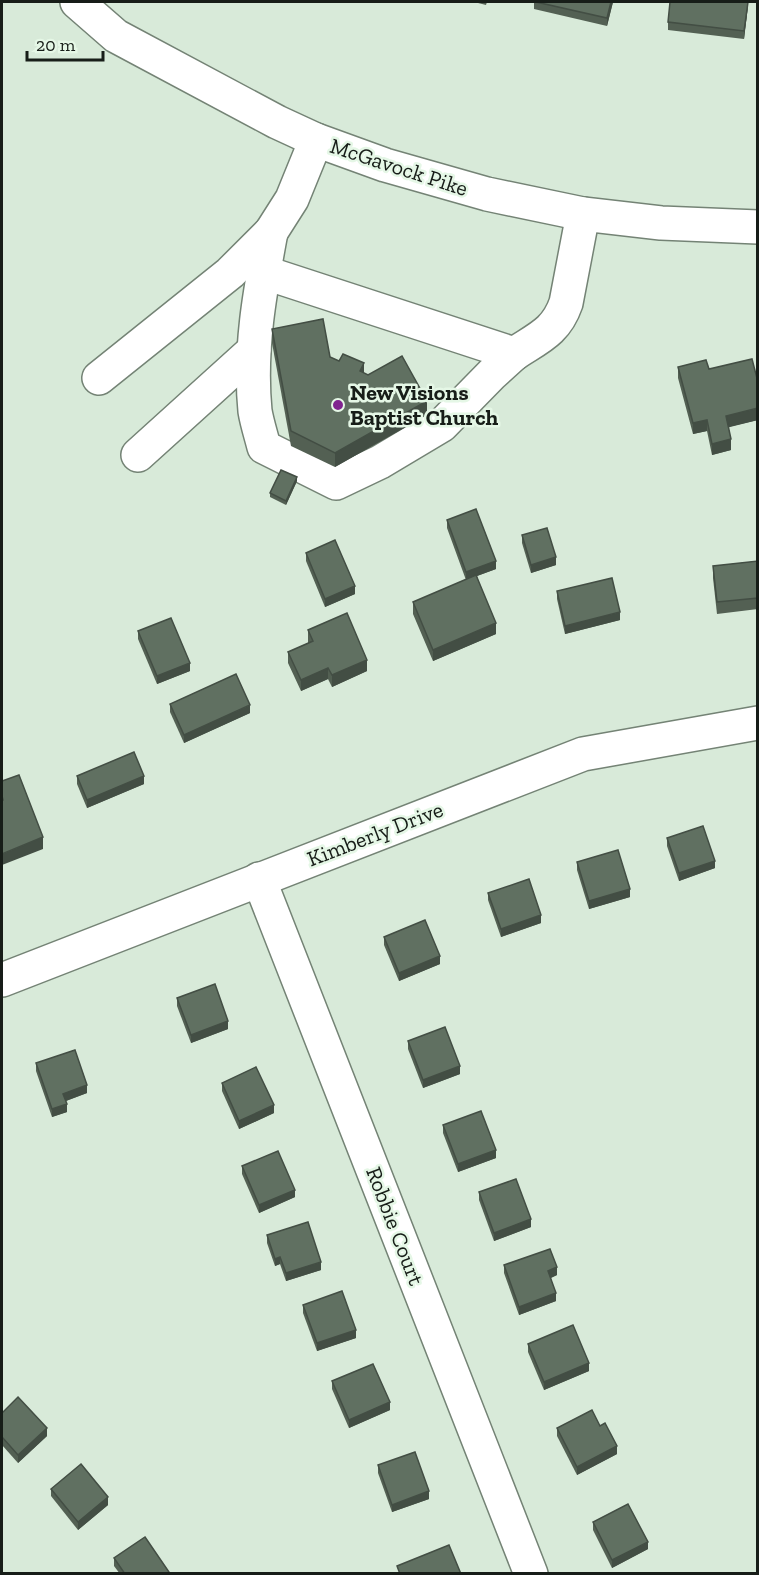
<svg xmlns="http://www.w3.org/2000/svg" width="759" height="1575" font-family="'Zilla Slab',serif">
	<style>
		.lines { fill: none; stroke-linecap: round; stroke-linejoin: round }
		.minor-casing { stroke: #748375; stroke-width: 36 }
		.major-casing { stroke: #748375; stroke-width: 36 }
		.minor { stroke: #fff; stroke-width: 33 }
		.major { stroke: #fff; stroke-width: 33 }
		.wall { fill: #536053 }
		.shaded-wall { fill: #434e44 }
		.building { fill: #607061; stroke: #434e44; stroke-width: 1.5 }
		.poi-dot { fill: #80238f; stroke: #e5f7e6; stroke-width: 2 }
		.labels { text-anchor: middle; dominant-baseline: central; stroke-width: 5; stroke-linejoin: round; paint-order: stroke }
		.street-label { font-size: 22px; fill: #171d18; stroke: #e5f7e6 }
		.poi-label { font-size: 22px; font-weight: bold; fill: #171d18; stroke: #e5f7e6; text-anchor: start }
	</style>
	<rect width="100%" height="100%" fill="#d8ead9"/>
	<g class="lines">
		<g class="minor-casing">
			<g id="minor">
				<path d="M271 232C260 291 249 350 255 411 257 423 261 435 264 447L336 483 380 462 442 425 492 374 514 354"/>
				<path d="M263 272 514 354C538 338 556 332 566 303L583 214"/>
				<path d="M99 378 230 273 271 232 292 199 316 140"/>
				<path d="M138 455 254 350"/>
				<path d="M259 879 531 1574"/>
				<path d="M2 980 583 754 758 723"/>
			</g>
		</g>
		<g class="major-casing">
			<path id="major" d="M77 2 116 36 277 122 316 140 385 165 487 194 583 214 661 223 758 227"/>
		</g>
		<use href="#minor" class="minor"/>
		<use href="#major" class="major"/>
	</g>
	<g class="wall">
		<path d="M474 2H487L486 5Z"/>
		<path d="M534 2H613L607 26 534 9Z"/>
		<path d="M748 6 744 39 668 30V22Z"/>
		<path d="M272 329 364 373 427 415 335 467 291 446 272 343Z"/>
		<path d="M678 367 709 369 758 420 728 427 731 450 712 455 707 431 693 434 678 378Z"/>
		<path d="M297 481 286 505 270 497V493Z"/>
		<path d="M447 520 496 569 477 576 496 634 433 661 413 614V602L466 580 447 528Z"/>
		<path d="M522 535 556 565 531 573 522 543Z"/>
		<path d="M306 553 355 594 325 607 306 561Z"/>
		<path d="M758 561V609L717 614 713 578V566Z"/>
		<path d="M557 591 620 620 565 634 557 599Z"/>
		<path d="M308 630 367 671 332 687 328 679 301 691 288 663V652L308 643Z"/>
		<path d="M138 631 190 671 157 684 138 639Z"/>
		<path d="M170 704 250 713 184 743 170 712Z"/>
		<path d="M77 776 144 784 87 808 77 784Z"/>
		<path d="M667 838 715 868 679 881 667 846Z"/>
		<path d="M577 862 630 897 589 909 577 870Z"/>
		<path d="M488 893 541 923 501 937 488 900Z"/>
		<path d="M384 937 440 964 399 981 384 945Z"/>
		<path d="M177 998 228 1029 191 1043 177 1006Z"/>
		<path d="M408 1041 460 1074 423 1088 408 1049Z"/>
		<path d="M36 1063 87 1093 66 1101 67 1112 52 1117 36 1071Z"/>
		<path d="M222 1083 274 1113 239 1129 222 1091Z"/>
		<path d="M443 1125 496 1158 458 1172 443 1133Z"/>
		<path d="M242 1166 295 1197 259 1213 242 1174Z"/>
		<path d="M479 1192 531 1227 494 1241 479 1200Z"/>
		<path d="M267 1235 321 1270 286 1281 280 1264 275 1266 267 1243Z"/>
		<path d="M504 1265 557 1275 551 1278 556 1301 519 1315 504 1273Z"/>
		<path d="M303 1305 356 1338 317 1351 303 1313Z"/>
		<path d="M528 1344 589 1371 544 1390 528 1352Z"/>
		<path d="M332 1381 390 1410 349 1428 332 1389Z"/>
		<path d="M2 1413 47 1436 18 1463 2 1445Z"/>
		<path d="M600 1426 617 1454 577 1475 557 1436V1428Z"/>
		<path d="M378 1465 429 1499 392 1512 378 1473Z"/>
		<path d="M51 1489 108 1505 78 1530 51 1496Z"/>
		<path d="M593 1522 648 1549 612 1568 593 1530Z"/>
		<path d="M114 1558 169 1574H120L114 1566Z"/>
	</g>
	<g class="shaded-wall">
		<path d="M611 2H613L607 26V18Z"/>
		<path d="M748 2V6L744 39V31Z"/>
		<path d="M364 363V377L360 371Z"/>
		<path d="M427 401V415L335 467V453Z"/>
		<path d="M758 408V420L726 428V416Z"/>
		<path d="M707 420V431L693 434V423Z"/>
		<path d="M731 439V450L712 455V444Z"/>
		<path d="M297 477V481L286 505V501Z"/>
		<path d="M556 557V565L531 573V565Z"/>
		<path d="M496 561V569L466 580V572Z"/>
		<path d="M355 586V594L325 607V599Z"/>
		<path d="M620 612V620L565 634V626Z"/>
		<path d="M496 623V634L433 661V650Z"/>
		<path d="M367 660V671L332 687V675Z"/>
		<path d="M190 663V671L157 684V676Z"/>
		<path d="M328 668V679L301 691V680Z"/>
		<path d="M250 705V713L184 743V735Z"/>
		<path d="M144 776V784L87 808V800Z"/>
		<path d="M43 837V849L2 865V854Z"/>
		<path d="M715 861V868L679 881V873Z"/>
		<path d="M630 889V897L589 909V901Z"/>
		<path d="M541 915V923L501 937V929Z"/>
		<path d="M440 956V964L399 981V973Z"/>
		<path d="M228 1021V1029L191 1043V1035Z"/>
		<path d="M460 1066V1074L423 1088V1080Z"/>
		<path d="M87 1085V1093L63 1102V1094Z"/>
		<path d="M67 1104V1112L52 1117V1109Z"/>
		<path d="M274 1105V1113L239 1129V1121Z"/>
		<path d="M496 1150V1158L458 1172V1164Z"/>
		<path d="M295 1190V1197L259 1213V1205Z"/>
		<path d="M531 1219V1227L494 1241V1233Z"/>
		<path d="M280 1257V1264L275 1266V1259Z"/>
		<path d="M321 1262V1270L286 1281V1273Z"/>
		<path d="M557 1267V1275L548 1279V1271Z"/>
		<path d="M556 1293V1301L519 1315V1307Z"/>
		<path d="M356 1330V1338L317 1351V1343Z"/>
		<path d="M589 1363V1371L544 1390V1382Z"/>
		<path d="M390 1402V1410L349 1428V1420Z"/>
		<path d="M47 1428V1436L18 1463V1455Z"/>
		<path d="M617 1446V1454L577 1475V1467Z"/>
		<path d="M429 1491V1499L392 1512V1505Z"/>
		<path d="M108 1497V1505L78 1530V1522Z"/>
		<path d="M648 1542V1549L612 1568V1560Z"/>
	</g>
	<g class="building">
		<path d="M536 2H611L607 18Z"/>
		<path d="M670 2H748L744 31 668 22Z"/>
		<path d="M323 319 330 357 339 361 343 354 364 363 360 371 368 375 402 356 427 401 335 453 291 431 272 329Z"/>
		<path d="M752 359 758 382V408L726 416 731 439 712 444 707 420 693 423 678 367 706 360 709 369Z"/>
		<path d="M281 470 297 477 286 501 270 493Z"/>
		<path d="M476 509 496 561 466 572 447 520Z"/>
		<path d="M547 528 556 557 531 565 522 535Z"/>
		<path d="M335 540 355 586 325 599 306 553Z"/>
		<path d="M758 561V598L717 602 713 566Z"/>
		<path d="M476 575 496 623 433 650 413 602Z"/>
		<path d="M612 578 620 612 565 626 557 591Z"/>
		<path d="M347 613 367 660 332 675 328 668 301 680 288 652 313 641 308 630Z"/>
		<path d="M171 618 190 663 157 676 138 631Z"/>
		<path d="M236 674 250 705 184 735 170 704Z"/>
		<path d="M134 752 144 776 87 800 77 776Z"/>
		<path d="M19 775 43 837 2 854V801L3 800 2 796V781Z"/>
		<path d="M703 826 715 861 679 873 667 838Z"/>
		<path d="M618 850 630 889 589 901 577 862Z"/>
		<path d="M529 879 541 915 501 929 488 893Z"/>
		<path d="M425 920 440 956 399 973 384 937Z"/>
		<path d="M215 984 228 1021 191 1035 177 998Z"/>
		<path d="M445 1027 460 1066 423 1080 408 1041Z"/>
		<path d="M75 1050 87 1085 63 1094 67 1104 52 1109 36 1063Z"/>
		<path d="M256 1067 274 1105 239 1121 222 1083Z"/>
		<path d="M481 1111 496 1150 458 1164 443 1125Z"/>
		<path d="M278 1151 295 1190 259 1205 242 1166Z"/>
		<path d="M516 1179 531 1219 494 1233 479 1192Z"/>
		<path d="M308 1222 321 1262 286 1273 280 1257 275 1259 267 1235Z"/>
		<path d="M550 1249 557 1267 548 1271 556 1293 519 1307 504 1265Z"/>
		<path d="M342 1291 356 1330 317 1343 303 1305Z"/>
		<path d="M573 1325 589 1363 544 1382 528 1344Z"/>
		<path d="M373 1364 390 1402 349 1420 332 1381Z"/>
		<path d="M18 1397 47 1428 18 1455 2 1437V1413Z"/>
		<path d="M592 1410 600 1426 605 1423 617 1446 577 1467 557 1428Z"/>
		<path d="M415 1452 429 1491 392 1505 378 1465Z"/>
		<path d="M81 1464 108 1497 78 1522 51 1489Z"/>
		<path d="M628 1504 648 1542 612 1560 593 1522Z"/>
		<path d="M145 1537 169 1572 166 1574H125L114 1558Z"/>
		<path d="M449 1545 461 1574H400L397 1566Z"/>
	</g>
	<circle class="poi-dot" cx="338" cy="405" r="6"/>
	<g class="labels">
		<g class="street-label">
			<text transform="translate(399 167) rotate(18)">McGavock Pike</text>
			<text transform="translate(375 834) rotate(-21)">Kimberly Drive</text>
			<text transform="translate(395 1226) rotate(69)">Robbie Court</text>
		</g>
		<g class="poi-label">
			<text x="350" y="392">New Visions<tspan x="350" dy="25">Baptist Church</tspan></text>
		</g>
	</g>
	<rect width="759" height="1575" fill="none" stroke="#171d18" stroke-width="6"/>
	<path d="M27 51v9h76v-9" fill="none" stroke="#171d18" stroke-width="3"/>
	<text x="36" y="51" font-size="18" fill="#171d18" stroke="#e5f7e6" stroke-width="4.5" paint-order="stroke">20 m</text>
</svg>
